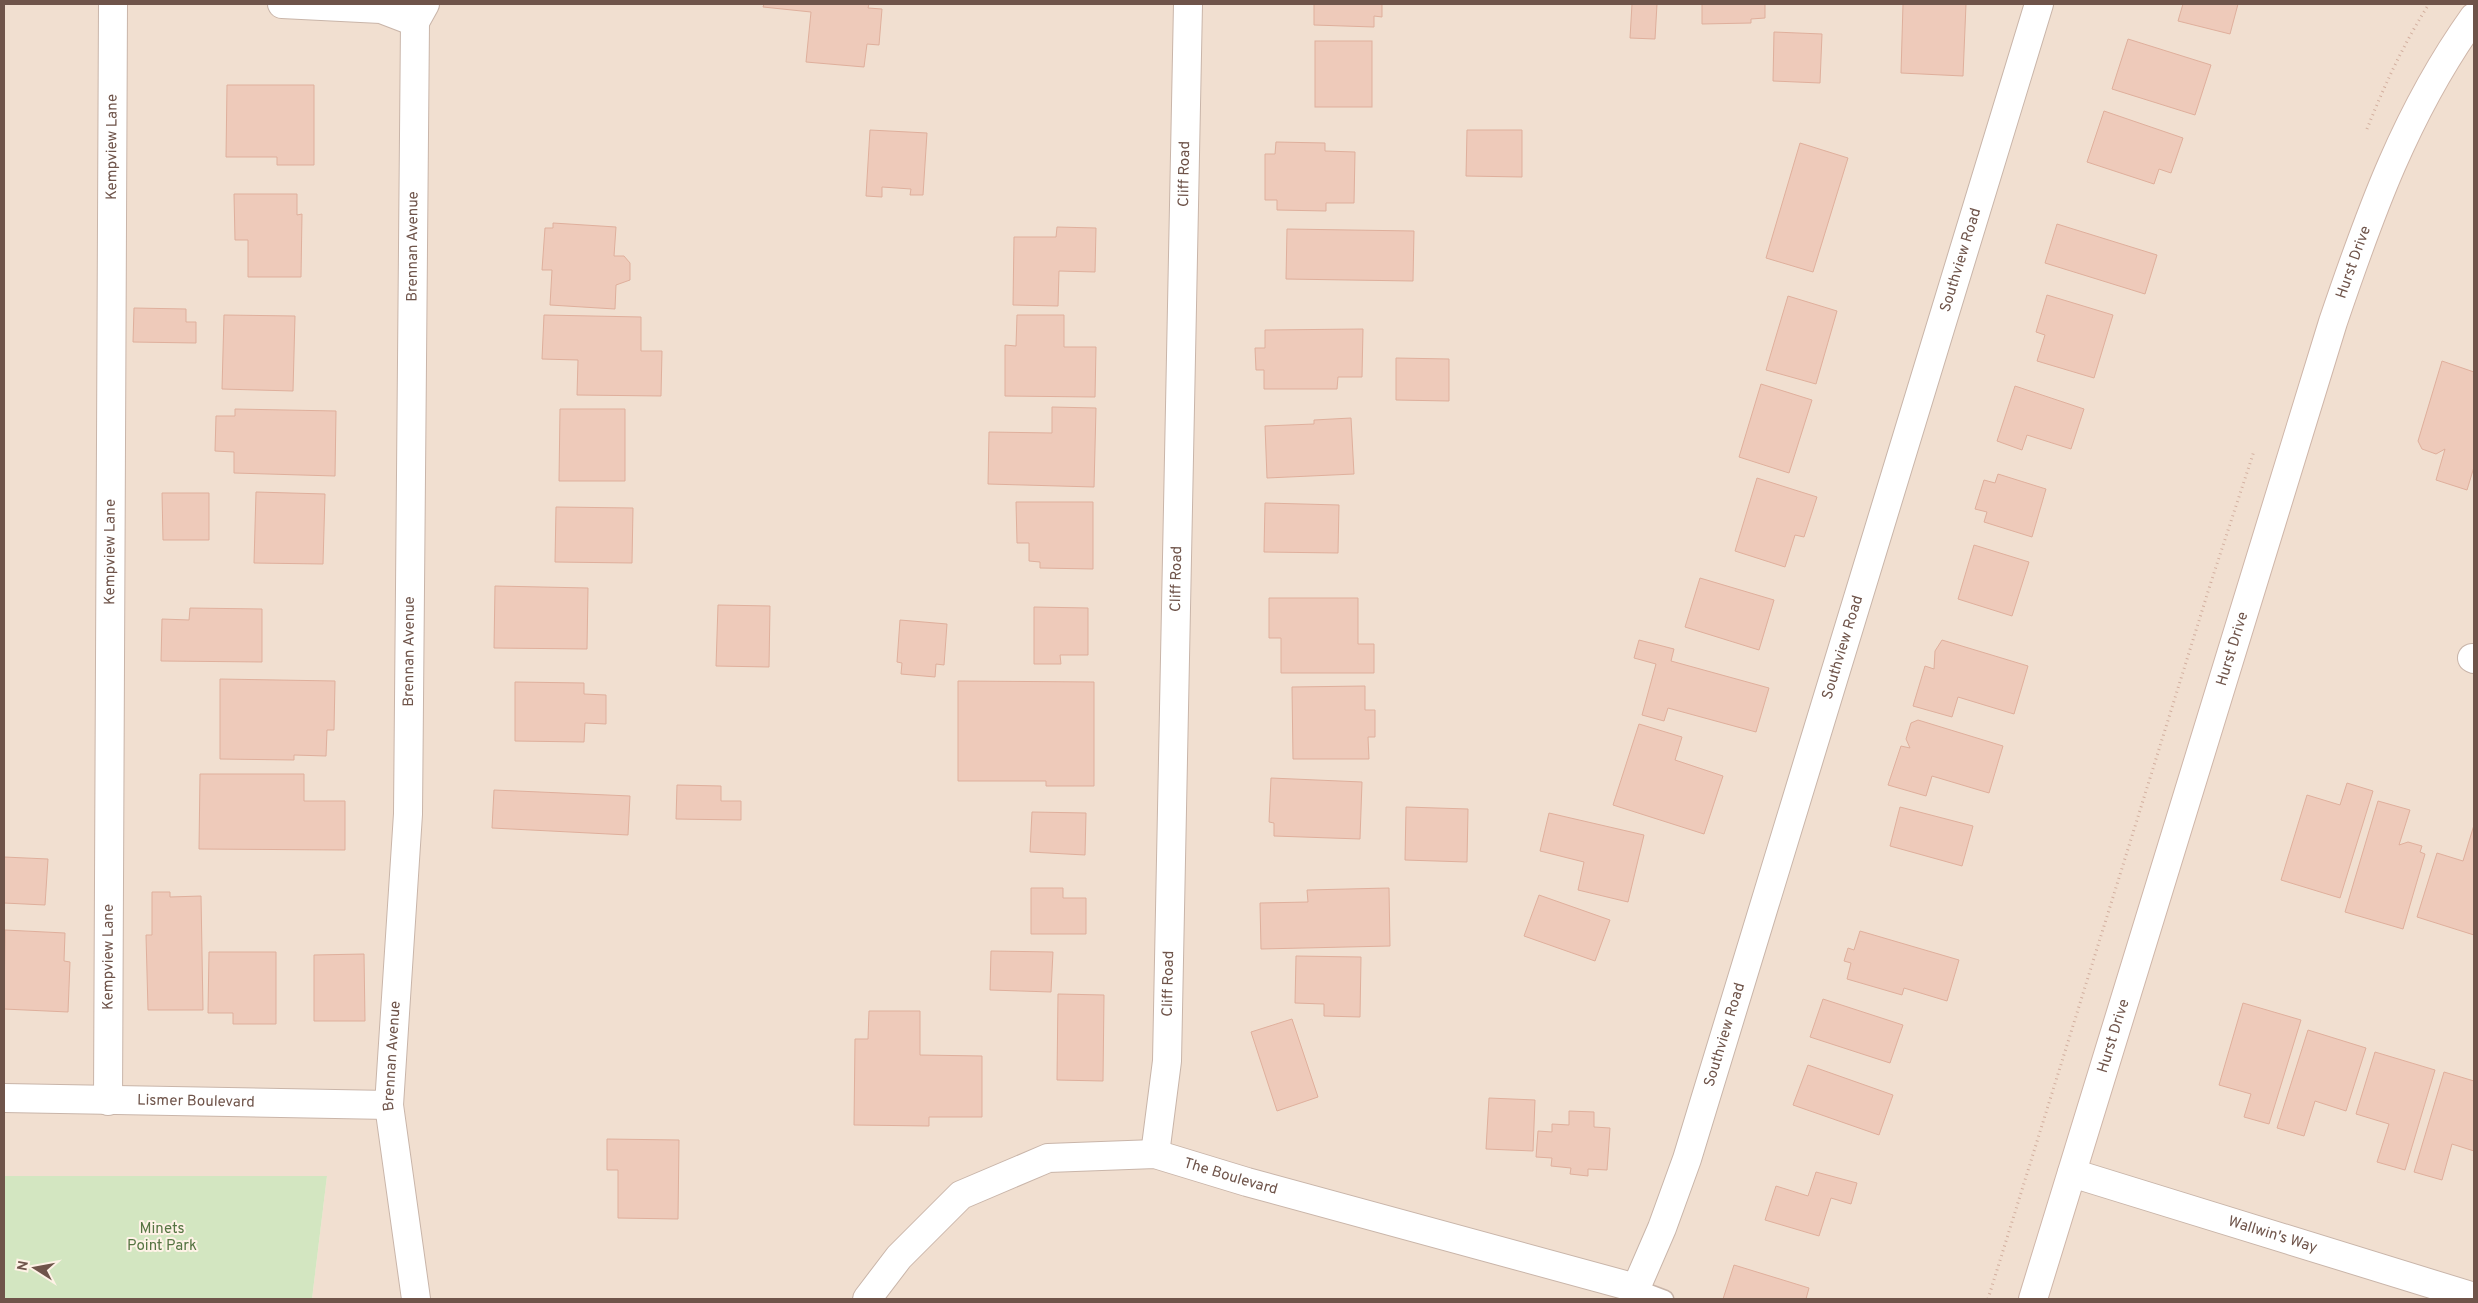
<svg xmlns="http://www.w3.org/2000/svg" width="2478" height="1303" font-family="Overpass,sans-serif">
	<style>
		.residential { fill: #f1dfd0 }
		.green { fill: #d3e6c1 }
		.building { fill: #eecaba; stroke: #dfaf9c }
		.lines { fill: none; stroke-linecap: round; stroke-linejoin: round }
		.lane-casing { stroke: #c9b5a9; stroke-width: 19 }
		.street-casing { stroke: #c9b5a9; stroke-width: 30 }
		.secondary-casing { stroke: #cfb6a9; stroke-width: 30 }
		.path { stroke: #d2ae9e; stroke-width: 3; stroke-dasharray: 1 4; stroke-linecap: butt }
		.lane { stroke: #fff; stroke-width: 16 }
		.street { stroke: #fff; stroke-width: 28 }
		.secondary { stroke: #fff; stroke-width: 28 }
		.labels { text-anchor: middle; dominant-baseline: central; stroke-width: 4; stroke-linejoin: round; paint-order: stroke }
		.street-label { font-size: 15px; fill: #6f544a; stroke: #fef2e6 }
		.park-label { font-size: 15px; fill: #557442; stroke: #fef2e6 }
	</style>
	<rect width="100%" height="100%" fill="#faeee1"/>
	<path class="residential" d="M4 4H2474V1299H312L327 1176H4Z"/>
	<path class="green" d="M4 1176H327L312 1299H4Z"/>
	<g class="building">
		<path d="M764 4H869L868 8 882 9 879 45 867 44 864 67 806 62 811 12 763 7Z"/>
		<path d="M1314 4H1382V17L1374 16V27L1314 25Z"/>
		<path d="M1632 4H1657L1655 39 1630 38Z"/>
		<path d="M1702 4H1765V18L1751 19V23L1702 24Z"/>
		<path d="M1903 4H1966L1963 76 1901 73Z"/>
		<path d="M2183 4H2238L2230 34 2178 21Z"/>
		<path d="M1774 32 1822 34 1820 83 1773 81Z"/>
		<path d="M2128 39 2211 65 2195 115 2112 89Z"/>
		<rect x="1315" y="41" width="57" height="66"/>
		<path d="M227 85H314V165H277V157H226Z"/>
		<path d="M2104 111 2183 138 2171 173 2159 169 2154 184 2087 162Z"/>
		<path d="M870 130 927 133 923 195H910L911 189 882 187V197L866 196Z"/>
		<path d="M1467 130H1522V177L1466 176Z"/>
		<path d="M1276 142 1325 143V151L1355 152 1354 203H1326V211L1277 210V200H1265V154H1275Z"/>
		<path d="M1800 143 1848 158 1813 272 1766 258Z"/>
		<path d="M234 194H297V215L302 214 301 277H248V240H235Z"/>
		<path d="M553 223 616 227 614 256H624L630 263V280L616 285 615 309 550 305 552 270H542L545 228H553Z"/>
		<path d="M2057 224 2157 255 2145 294 2045 263Z"/>
		<path d="M1057 227 1096 228 1095 272 1059 271 1058 306 1013 305 1014 237H1056Z"/>
		<path d="M1287 229 1414 231 1413 281 1286 279Z"/>
		<path d="M2047 295 2113 315 2094 378 2037 361 2045 335 2036 332Z"/>
		<path d="M1788 296 1837 311 1816 384 1766 370Z"/>
		<path d="M134 308 186 309V322H196V343L133 342Z"/>
		<path d="M224 315 295 316 293 391 222 389Z"/>
		<path d="M544 315 641 317V351H662L661 396 577 395 578 360 542 359Z"/>
		<path d="M1017 315H1064V347H1096L1095 397 1005 396V345L1016 346Z"/>
		<path d="M1363 329 1362 377H1338L1337 389H1264V370H1256L1255 348H1265V330Z"/>
		<path d="M1396 358 1449 359V401L1396 400Z"/>
		<path d="M2442 361 2474 372V467L2467 490 2436 480 2445 449 2436 454 2422 449 2418 441Z"/>
		<path d="M1761 384 1812 400 1789 473 1739 457Z"/>
		<path d="M2015 386 2084 409 2071 449 2027 435 2022 450 1997 441Z"/>
		<path d="M1052 407 1096 408 1094 487 988 484 989 432 1052 433Z"/>
		<path d="M235 409 336 411 335 476 234 473V452L215 451 216 416H235Z"/>
		<path d="M560 409H625V481H559Z"/>
		<path d="M1351 418 1354 474 1267 478 1265 426 1314 424V420Z"/>
		<path d="M1998 474 2046 489 2032 537 1984 522 1987 512 1975 509 1984 480 1995 483Z"/>
		<path d="M1757 478 1817 497 1804 537 1795 535 1785 567 1735 551Z"/>
		<path d="M256 492 325 494 323 564 254 563Z"/>
		<path d="M162 493H209V540H163Z"/>
		<path d="M1016 502H1093V569L1040 568V562L1029 561V543H1017Z"/>
		<path d="M1265 503 1339 505 1338 553 1264 552Z"/>
		<path d="M556 507 633 508 632 563 555 562Z"/>
		<path d="M1974 545 2029 562 2012 616 1958 599Z"/>
		<path d="M1700 578 1774 600 1759 650 1685 627Z"/>
		<path d="M495 586 588 588 587 649 494 648Z"/>
		<path d="M1269 598H1358V644H1374V673H1281V638H1269Z"/>
		<path d="M718 605 770 606 769 667 716 666Z"/>
		<path d="M1034 607 1088 608V655H1060L1061 664H1034Z"/>
		<path d="M190 608 262 609V662L161 661 162 619 189 620Z"/>
		<path d="M900 620 947 624 944 665 936 664 935 677 901 674 902 663 897 662Z"/>
		<path d="M1639 640 1674 649 1671 661 1769 688 1756 732 1668 708 1664 721 1642 715 1656 664 1634 658Z"/>
		<path d="M1942 640 2028 666 2014 714 1958 697 1952 717 1913 706 1925 666 1934 669 1935 651Z"/>
		<path d="M220 679 335 681 334 730H327L326 756 294 755V760L220 759Z"/>
		<path d="M958 681 1094 682V786H1046V781H958Z"/>
		<path d="M515 682 584 683V694L606 695V724L585 723 584 742 515 741Z"/>
		<path d="M1365 686V710H1375V737H1368L1369 759H1293L1292 687Z"/>
		<path d="M1918 720 2003 746 1989 793 1932 776 1926 796 1888 785 1901 746 1910 748 1906 739 1911 723Z"/>
		<path d="M1639 724 1682 737 1675 760 1723 776 1704 834 1613 805Z"/>
		<path d="M200 774H304V801H345V850L199 849Z"/>
		<path d="M1271 778 1362 782 1360 839 1274 836V823L1269 822Z"/>
		<path d="M2347 783 2373 791 2340 898 2281 880 2307 795 2340 805Z"/>
		<path d="M677 785 721 786V801H741V820L676 819Z"/>
		<path d="M494 790 630 796 628 835 492 828Z"/>
		<path d="M2378 801 2410 810 2399 845 2408 842 2422 846 2420 852 2425 854 2403 929 2345 912Z"/>
		<path d="M1406 807 1468 809 1467 862 1405 860Z"/>
		<path d="M1900 807 1973 826 1962 866 1890 846Z"/>
		<path d="M1032 812 1086 813 1085 855 1030 852Z"/>
		<path d="M1549 813 1644 835 1628 902 1578 890 1584 862 1540 851Z"/>
		<path d="M2474 825V935L2417 917 2437 853 2463 861Z"/>
		<path d="M4 857 48 859 45 905 4 903Z"/>
		<path d="M1031 888H1063V898H1086V934H1031Z"/>
		<path d="M1389 888 1390 946 1261 949 1260 903 1308 902 1307 890Z"/>
		<path d="M152 892H170V897L201 896 203 1010H148L146 935H152Z"/>
		<path d="M1539 895 1610 920 1595 961 1524 936Z"/>
		<path d="M5 930 65 933 64 961 70 962 68 1012 4 1009Z"/>
		<path d="M1860 931 1959 960 1947 1001 1904 988 1902 995 1847 979 1851 963 1844 961 1848 948 1854 950Z"/>
		<path d="M991 951 1053 952 1051 992 990 990Z"/>
		<path d="M209 952H276V1024H233V1013H208Z"/>
		<path d="M364 954 365 1021H314V955Z"/>
		<path d="M1296 956 1361 957 1360 1017 1324 1016V1004L1295 1003Z"/>
		<path d="M1058 994 1104 995 1103 1081 1057 1080Z"/>
		<path d="M1823 999 1903 1025 1890 1063 1810 1037Z"/>
		<path d="M2243 1003 2301 1020 2269 1124 2244 1117 2251 1094 2219 1085Z"/>
		<path d="M869 1011H920V1055L982 1056V1117H929V1126L854 1125 855 1039H868Z"/>
		<path d="M1292 1019 1318 1097 1277 1111 1251 1032Z"/>
		<path d="M2308 1030 2366 1048 2346 1111 2315 1101 2304 1136 2277 1128Z"/>
		<path d="M2375 1052 2435 1070 2405 1170 2377 1162 2389 1124 2356 1114Z"/>
		<path d="M1808 1065 1893 1095 1879 1135 1793 1105Z"/>
		<path d="M2444 1072 2474 1081V1151L2452 1144 2442 1180 2414 1172Z"/>
		<path d="M1489 1098 1535 1100 1533 1151 1486 1149Z"/>
		<path d="M1569 1111 1594 1112V1127L1610 1128 1607 1170 1588 1169V1176L1570 1174 1571 1168 1551 1166 1552 1158 1536 1157 1538 1131 1552 1132V1124L1569 1125Z"/>
		<path d="M607 1139 679 1140 678 1219 618 1218V1170H607Z"/>
		<path d="M1816 1172 1857 1183 1851 1204 1831 1198 1819 1236 1765 1220 1776 1186 1808 1196Z"/>
		<path d="M1734 1265 1809 1288 1806 1299H1723Z"/>
	</g>
	<g class="lines">
		<g class="lane-casing">
			<path id="lane" d="M1636 1288 1665 1299"/>
		</g>
		<g class="street-casing">
			<g id="street">
				<path d="M282 4 381 9 415 22"/>
				<path d="M2472 658 2474 659"/>
				<path id="s1" d="M4 1098 389 1105"/>
				<path id="s2" d="M108 1101 113 4"/>
				<path id="s3" d="M1155 1154 1167 1061 1188 4"/>
				<path id="s4" d="M2072 1173 2474 1297"/>
				<path id="s5" d="M416 1299 389 1105 408 814 415 22 425 4"/>
				<path id="s6" d="M867 1299 899 1257 961 1195 1048 1158 1155 1154 1247 1182 1636 1288 1662 1228 1687 1159 2039 4"/>
			</g>
		</g>
		<g class="secondary-casing">
			<g id="secondary">
				<path id="s7" d="M2033 1299 2333 322C2370 213 2406 112 2474 17"/>
			</g>
		</g>
		<g class="path">
			<path d="M2367 129C2384 86 2404 43 2429 4"/>
			<path d="M1988 1299 2211 582 2254 451"/>
		</g>
		<use href="#lane" class="lane"/>
		<use href="#street" class="street"/>
		<use href="#secondary" class="secondary"/>
	</g>
	<g class="labels">
		<g class="street-label">
			<text stroke="none"><textPath href="#s2" startOffset="954">Kempview Lane</textPath></text>
			<text stroke="none"><textPath href="#s3" startOffset="981">Cliff Road</textPath></text>
			<text stroke="none"><textPath href="#s5" startOffset="1055">Brennan Avenue</textPath></text>
			<text stroke="none"><textPath href="#s6" startOffset="1920">Southview Road</textPath></text>
			<text stroke="none"><textPath href="#s7" startOffset="1085">Hurst Drive</textPath></text>
			<text stroke="none"><textPath href="#s2" startOffset="549">Kempview Lane</textPath></text>
			<text stroke="none"><textPath href="#s3" startOffset="576">Cliff Road</textPath></text>
			<text stroke="none"><textPath href="#s6" startOffset="1515">Southview Road</textPath></text>
			<text stroke="none"><textPath href="#s7" startOffset="680">Hurst Drive</textPath></text>
			<text stroke="none"><textPath href="#s5" startOffset="650">Brennan Avenue</textPath></text>
			<text stroke="none"><textPath href="#s2" startOffset="144">Kempview Lane</textPath></text>
			<text stroke="none"><textPath href="#s3" startOffset="171">Cliff Road</textPath></text>
			<text stroke="none"><textPath href="#s6" startOffset="1110">Southview Road</textPath></text>
			<text stroke="none"><textPath href="#s7" startOffset="275">Hurst Drive</textPath></text>
			<text stroke="none"><textPath href="#s5" startOffset="245">Brennan Avenue</textPath></text>
			<text stroke="none"><textPath href="#s1" startOffset="192">Lismer Boulevard</textPath></text>
			<text stroke="none"><textPath href="#s6" startOffset="421">The Boulevard</textPath></text>
			<text stroke="none"><textPath href="#s4" startOffset="210">Wallwin's Way</textPath></text>
		</g>
		<g class="park-label">
			<text x="162" y="1229">Minets<tspan x="162" dy="17">Point Park</tspan></text>
		</g>
	</g>
	<rect width="2478" height="1303" fill="none" stroke="#6f544a" stroke-width="10"/>
	<g transform="translate(35 1268) rotate(281)" stroke="#fef2e6" stroke-width="4" paint-order="stroke">
	<path d="M0-4L9 19L0 12L-9 19Z" fill="#6f544a"/>
	<text y="-8" font-size="14" font-weight="bold" text-anchor="middle" fill="#6f544a">N</text>
	</g>
</svg>
